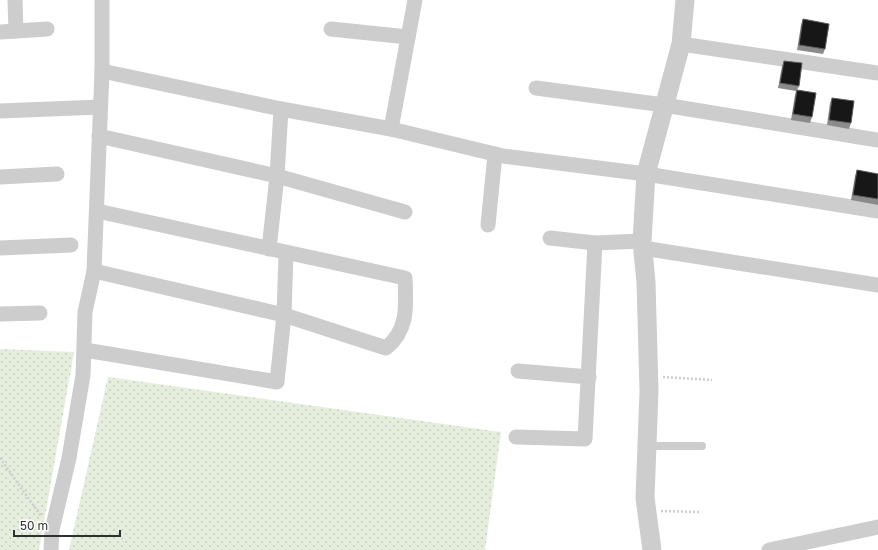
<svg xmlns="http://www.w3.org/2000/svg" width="878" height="550" font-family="'Golos Text',sans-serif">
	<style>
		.grass { fill: url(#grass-dots) }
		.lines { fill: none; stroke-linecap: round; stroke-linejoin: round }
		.path { stroke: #cdcdcd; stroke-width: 2.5; stroke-dasharray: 2 2; stroke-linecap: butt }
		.service { stroke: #cdcdcd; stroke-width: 8 }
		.minor { stroke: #cdcdcd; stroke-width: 15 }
		.tertiary { stroke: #cdcdcd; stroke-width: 19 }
		.wall { fill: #8b8b8b }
		.building { fill: #171717; stroke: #5d5d5d }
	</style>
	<defs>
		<pattern id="grass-dots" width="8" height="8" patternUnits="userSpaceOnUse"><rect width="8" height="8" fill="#e5eedd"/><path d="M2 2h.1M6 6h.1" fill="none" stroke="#c5ccbe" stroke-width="1.8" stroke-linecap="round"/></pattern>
	</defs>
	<rect width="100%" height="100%" fill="#fff"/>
	<g class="grass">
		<path d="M0 349 74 352 39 550H0Z"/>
		<path d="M108 377 501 432 485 550H69Z"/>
	</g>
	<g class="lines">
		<g class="path">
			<path d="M663 377 712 380"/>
			<path d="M0 458 41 516"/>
			<path d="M661 511 699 512"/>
		</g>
		<path class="service" d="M647 446H702"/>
		<g class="minor">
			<path d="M15 0 16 31"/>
			<path d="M331 29 408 37"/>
			<path d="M0 32 47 29"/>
			<path d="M681 44 878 73"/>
			<path d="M102 71 281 109 277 176 405 212"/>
			<path d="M536 88 664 105 878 140"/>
			<path d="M281 109 391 129 503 156 646 174 878 211"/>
			<path d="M0 111 100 107"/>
			<path d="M391 129 415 0"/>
			<path d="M99 136 277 176 269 249"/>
			<path d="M0 177 57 174"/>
			<path d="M488 225 495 154"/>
			<path d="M550 238 595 243 642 241"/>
			<path d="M0 248 71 245"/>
			<path d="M643 248 878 285"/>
			<path d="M94 271 284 315 386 348C409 329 406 306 405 278L97 211"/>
			<path d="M0 314 40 313"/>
			<path d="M85 350 277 382 284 315 286 253"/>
			<path d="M518 371 589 377"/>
			<path d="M516 437 585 439 595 243"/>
			<path d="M51 550 52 530 69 458 83 375 85 312 94 271 102 71V0"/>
			<path d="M769 550 878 527"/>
		</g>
		<path class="tertiary" d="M652 550 645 498 649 391 646 282 642 241 646 174 681 44 685 0"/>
	</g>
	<g class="wall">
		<path d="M803 19 825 49 823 54 797 50 801 25Z"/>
		<path d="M784 61 799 86 797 90 812 117 810 123 791 120 795 95 796 91 778 88 782 66Z"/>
		<path d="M832 98 851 123 849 129 827 125 830 103Z"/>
		<path d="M857 170 878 174V205L851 200 855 176Z"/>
	</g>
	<g class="building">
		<path d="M803 19 829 24 825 49 799 45Z"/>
		<path d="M784 61 802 63 799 86 780 83Z"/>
		<path d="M797 90 816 93 812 117 793 114Z"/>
		<path d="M832 98 854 101 851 123 829 120Z"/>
		<path d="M857 170 878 174V199L853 195Z"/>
	</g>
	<path d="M14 530v6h106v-6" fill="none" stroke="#303030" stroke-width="2"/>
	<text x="20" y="530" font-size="12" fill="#303030" stroke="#ffffff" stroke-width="3" paint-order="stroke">50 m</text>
</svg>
